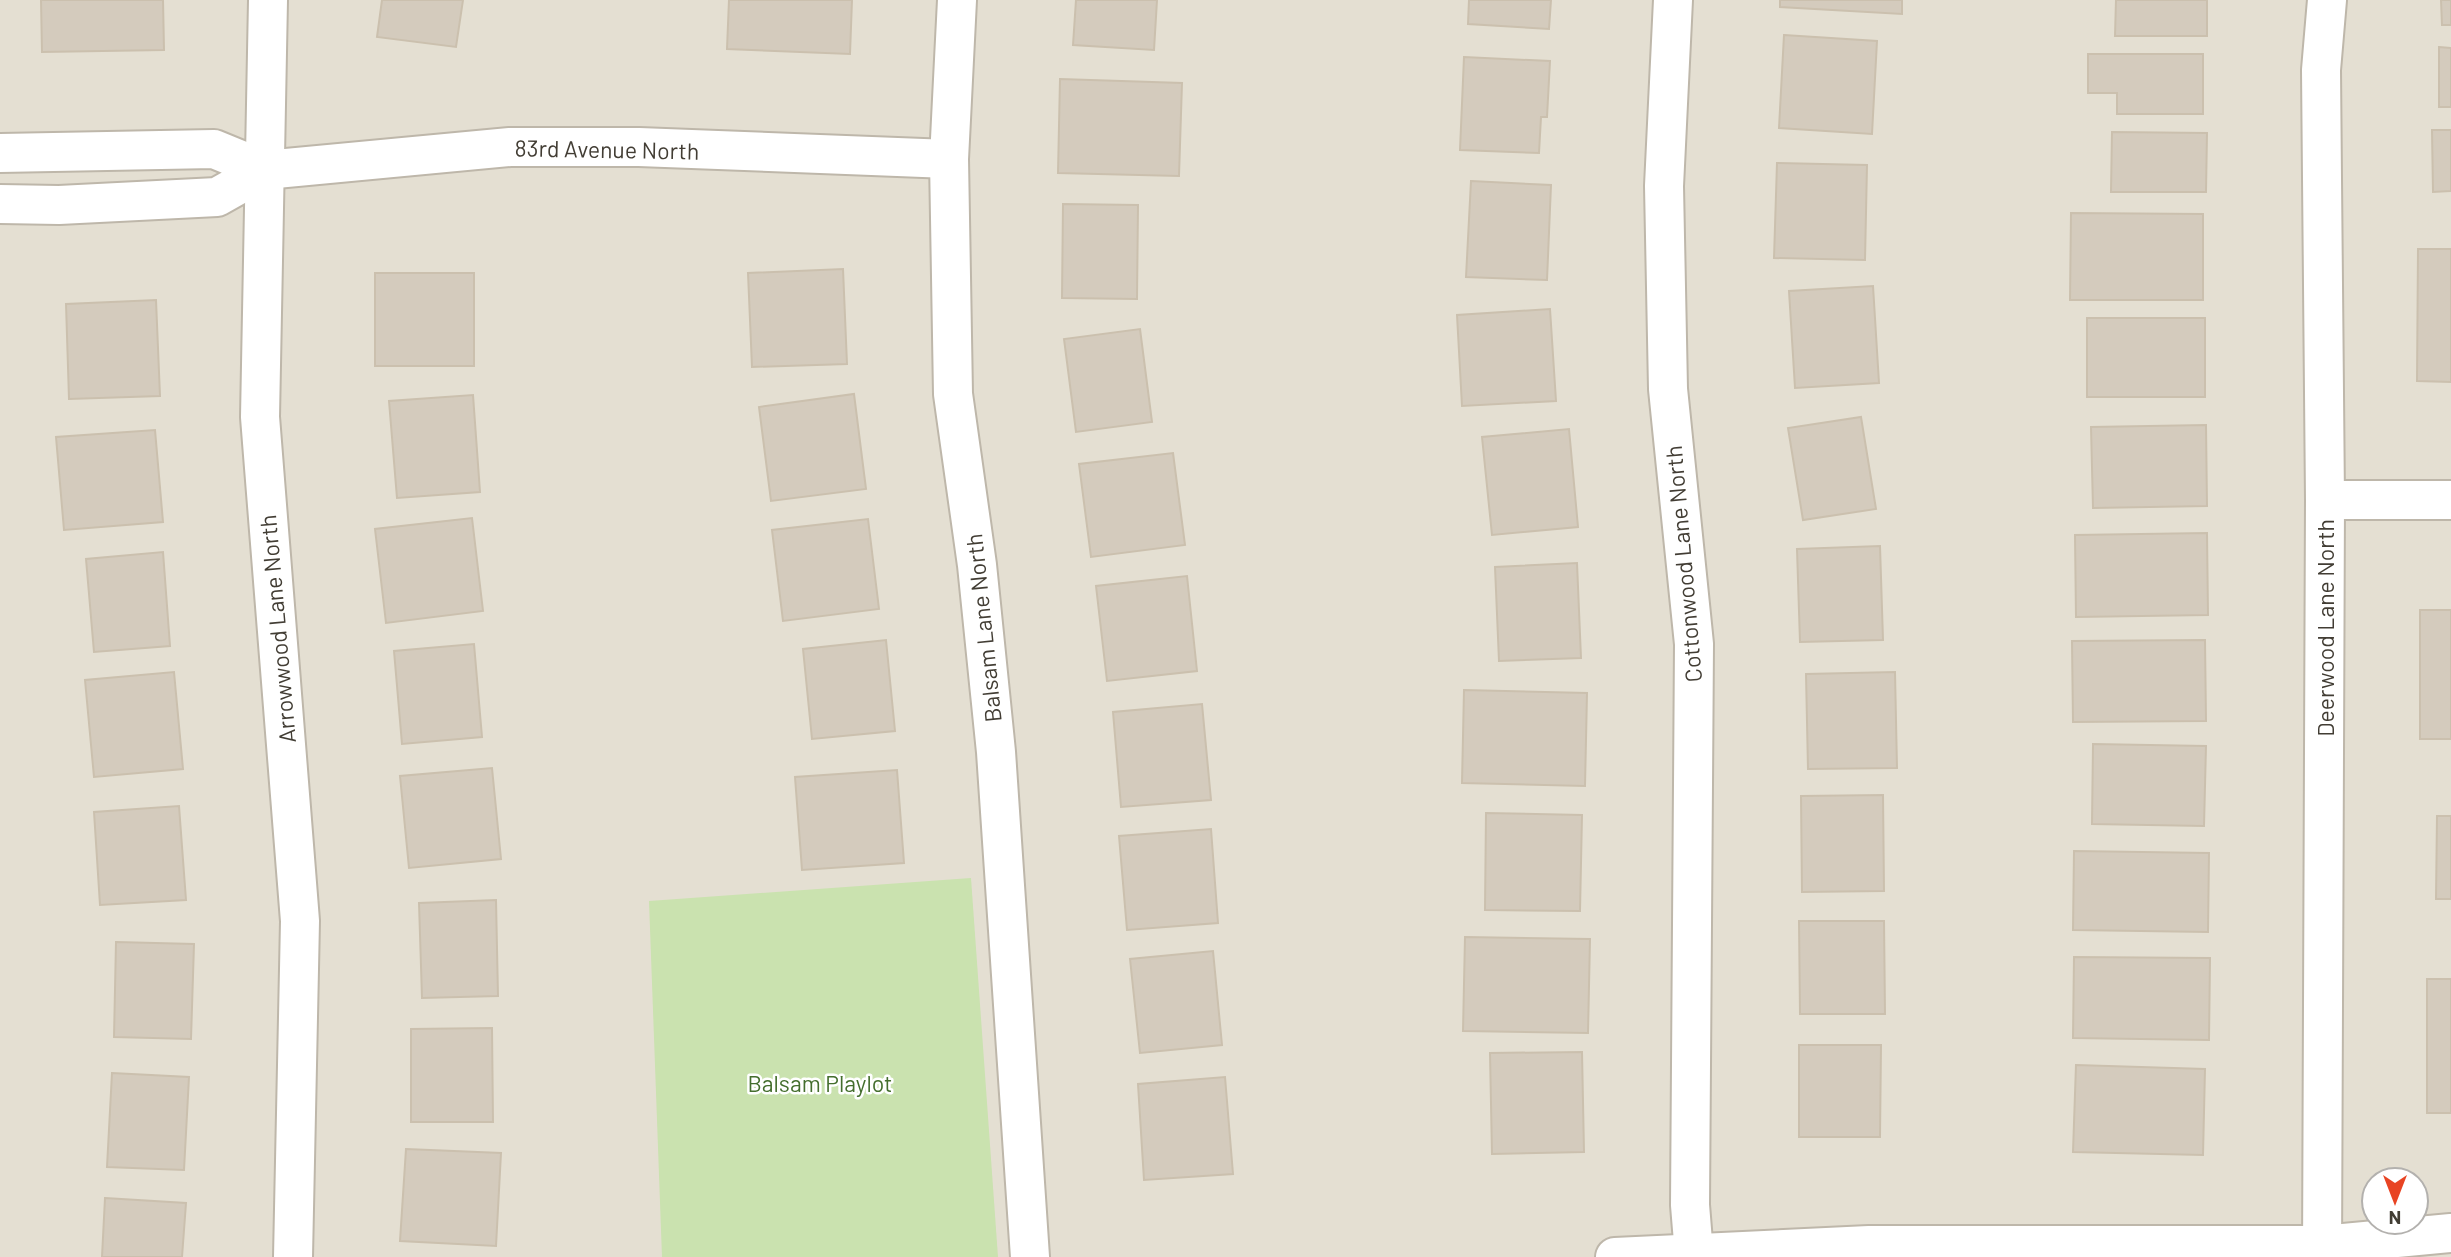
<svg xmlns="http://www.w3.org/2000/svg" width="2451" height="1257" font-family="Barlow,sans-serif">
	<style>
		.residential { fill: #e4dfd2; fill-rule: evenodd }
		.green { fill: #cae2af }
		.building { fill: #d4cbbd; stroke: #cbc0ae; stroke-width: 2 }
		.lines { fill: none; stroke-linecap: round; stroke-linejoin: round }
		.street-casing { stroke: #beb7aa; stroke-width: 42 }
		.street { stroke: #fff; stroke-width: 38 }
		.labels { text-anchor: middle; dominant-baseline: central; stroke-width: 5; stroke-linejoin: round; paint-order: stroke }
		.street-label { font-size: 23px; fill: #423d34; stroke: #fff }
		.park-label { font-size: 23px; fill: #446e2d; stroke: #fff }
	</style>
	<rect width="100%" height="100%" fill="#f0ede4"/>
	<path class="residential" d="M0 0H2451V1257H0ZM2374 1180H2416V1222H2374Z"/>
	<path class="green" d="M971 878 998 1257H662L649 901Z"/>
	<g class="building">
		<path d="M41 0H163L164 50 42 52Z"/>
		<path d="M382 0H463L456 47 377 37Z"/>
		<path d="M729 0H852L850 54 727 49Z"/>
		<path d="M1076 0H1157L1154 50 1073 45Z"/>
		<path d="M1469 0H1551L1549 29 1468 24Z"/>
		<path d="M1780 0H1902V14L1780 7Z"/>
		<path d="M2116 0H2207V36H2115Z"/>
		<path d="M2441 0H2451V25H2442Z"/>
		<path d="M1784 35 1877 41 1872 134 1779 128Z"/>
		<path d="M2439 47 2451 48V107H2439Z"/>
		<path d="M2088 54H2203V114H2117V93H2088Z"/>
		<path d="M1464 57 1550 61 1547 117H1541L1539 153 1460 150Z"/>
		<path d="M1060 79 1182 83 1179 176 1058 173Z"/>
		<path d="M2432 130H2451V191L2433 192Z"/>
		<path d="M2112 132 2207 133 2206 192H2111Z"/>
		<path d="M1777 163 1867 165 1865 260 1774 258Z"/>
		<path d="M1471 181 1551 185 1547 280 1466 277Z"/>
		<path d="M1063 204 1138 205 1137 299 1062 298Z"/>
		<path d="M2071 213 2203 214V300H2070Z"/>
		<path d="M2418 249H2451V382L2417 381Z"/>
		<path d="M843 269 847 364 752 367 748 273Z"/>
		<rect x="375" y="273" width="99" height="93"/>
		<path d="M1873 286 1879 383 1795 388 1789 291Z"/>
		<path d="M156 300 160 396 69 399 66 304Z"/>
		<path d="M1550 309 1556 401 1462 406 1457 315Z"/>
		<rect x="2087" y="318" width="118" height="79"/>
		<path d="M1140 329 1152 422 1076 432 1064 339Z"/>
		<path d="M854 394 866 489 771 501 759 407Z"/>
		<path d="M473 395 480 492 397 498 389 401Z"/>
		<path d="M1861 417 1876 509 1803 520 1788 428Z"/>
		<path d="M2206 425 2207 506 2093 508 2091 427Z"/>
		<path d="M1569 429 1578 527 1492 535 1482 437Z"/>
		<path d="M155 430 163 522 64 530 56 437Z"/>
		<path d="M1173 453 1185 545 1091 557 1079 464Z"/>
		<path d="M472 518 483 611 386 623 375 529Z"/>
		<path d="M868 519 879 609 783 621 772 530Z"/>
		<path d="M2207 533 2208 615 2076 617 2075 535Z"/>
		<path d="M1880 546 1883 640 1800 642 1797 549Z"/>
		<path d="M163 552 170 646 94 652 86 559Z"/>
		<path d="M1577 563 1581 658 1499 661 1495 567Z"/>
		<path d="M1187 576 1197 671 1107 681 1096 586Z"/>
		<rect x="2420" y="610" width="31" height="129"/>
		<path d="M886 640 895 731 812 739 803 649Z"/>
		<path d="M2205 640 2206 721 2073 722 2072 641Z"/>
		<path d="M474 644 482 737 402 744 394 651Z"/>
		<path d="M174 672 183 769 94 777 85 680Z"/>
		<path d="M1895 672 1897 768 1808 769 1806 674Z"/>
		<path d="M1464 690 1587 693 1585 786 1462 783Z"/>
		<path d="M1202 704 1211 800 1121 807 1113 712Z"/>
		<path d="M2093 744 2206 746 2204 826 2092 824Z"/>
		<path d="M492 768 501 859 409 868 400 776Z"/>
		<path d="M897 770 904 863 802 870 795 777Z"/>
		<path d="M1883 795 1884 891 1802 892 1801 796Z"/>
		<path d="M179 806 186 900 100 905 94 812Z"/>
		<path d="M1486 813 1582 815 1580 911 1485 910Z"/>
		<path d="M2437 816H2451V899H2436Z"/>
		<path d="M1211 829 1218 923 1127 930 1119 836Z"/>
		<path d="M2074 851 2209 853 2208 932 2073 930Z"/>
		<path d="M496 900 498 996 422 998 419 903Z"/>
		<path d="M1799 921H1884L1885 1014H1800Z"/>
		<path d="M1465 937 1590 939 1588 1033 1463 1031Z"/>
		<path d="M116 942 194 944 191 1039 114 1037Z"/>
		<path d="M1213 951 1222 1045 1140 1053 1130 959Z"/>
		<path d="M2074 957 2210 958 2209 1040 2073 1038Z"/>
		<rect x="2427" y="979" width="24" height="134"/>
		<path d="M492 1028 493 1122H411V1029Z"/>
		<path d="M1799 1045H1881L1880 1137H1799Z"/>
		<path d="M1582 1052 1584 1152 1492 1154 1490 1053Z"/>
		<path d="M2076 1065 2205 1069 2203 1155 2073 1152Z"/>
		<path d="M112 1073 189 1077 184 1170 107 1167Z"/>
		<path d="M1225 1077 1233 1174 1144 1180 1138 1084Z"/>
		<path d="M406 1149 501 1153 496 1246 400 1241Z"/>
		<path d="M105 1198 186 1203 182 1257H102Z"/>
	</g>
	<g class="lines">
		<g class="street-casing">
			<g id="street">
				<path d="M268 0 260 417 300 921 293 1257"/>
				<path d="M957 0 949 159 953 394 977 565 996 752 1030 1257"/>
				<path d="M1673 0 1664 186 1668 389 1694 644 1690 1205 1694 1254"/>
				<path d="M0 153 214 149 265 170 217 197 59 205 0 204"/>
				<path d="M265 170 510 147H639L949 159"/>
				<path d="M2325 500H2451"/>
				<path d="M1615 1257 1869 1245H2322L2451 1233"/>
				<path d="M2322 1257 2325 500 2321 70 2327 0"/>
			</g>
		</g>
		<use href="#street" class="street"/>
	</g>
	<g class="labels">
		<g class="street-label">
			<text transform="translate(607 149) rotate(1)">83rd Avenue North</text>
			<text transform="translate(1683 564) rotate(-95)">Cottonwood Lane North</text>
			<text transform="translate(983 628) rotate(-96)">Balsam Lane North</text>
			<text transform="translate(2325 628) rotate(-90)">Deerwood Lane North</text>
			<text transform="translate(277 629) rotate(-95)">Arrowwood Lane North</text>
		</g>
		<g class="park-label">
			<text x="820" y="1083">Balsam Playlot</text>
		</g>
	</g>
	<g transform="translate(2395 1201) rotate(180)"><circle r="33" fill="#ffffff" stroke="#b3b1ae" stroke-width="2"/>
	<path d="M0-5L12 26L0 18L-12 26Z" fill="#e84423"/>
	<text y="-10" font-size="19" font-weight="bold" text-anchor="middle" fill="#423d34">N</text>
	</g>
</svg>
